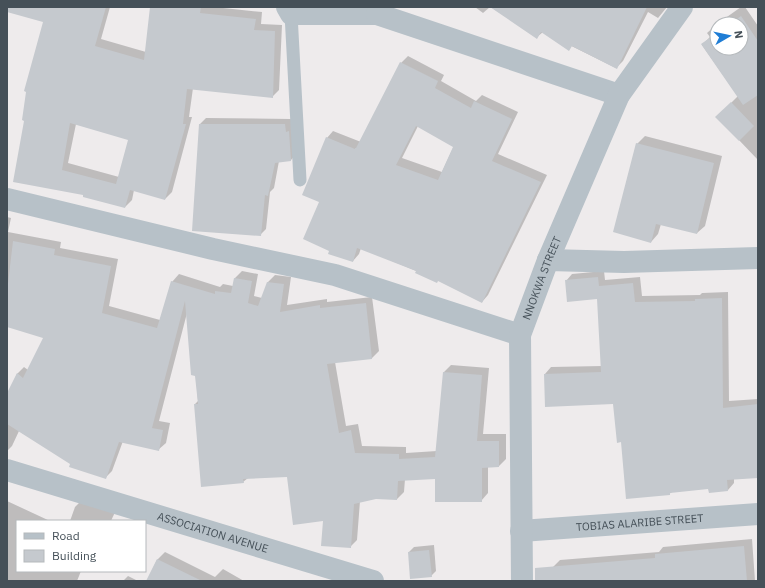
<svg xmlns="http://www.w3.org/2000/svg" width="765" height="588" font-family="'IBM Plex Sans',sans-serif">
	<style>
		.shadow { fill: #0003; fill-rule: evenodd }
		.building { fill: #c5c9ce; fill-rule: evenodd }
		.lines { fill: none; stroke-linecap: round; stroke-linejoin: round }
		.service { stroke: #b7c1c8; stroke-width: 13 }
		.minor { stroke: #b7c1c8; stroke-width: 22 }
		.labels { text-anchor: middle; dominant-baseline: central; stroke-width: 4; stroke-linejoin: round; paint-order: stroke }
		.street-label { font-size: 11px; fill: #455058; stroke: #fff }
	</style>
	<rect width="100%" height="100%" fill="#eeebec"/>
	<g class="shadow">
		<path d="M24 7H110L101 39 146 52 151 7H214L262 12 261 24 282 25 279 90 272 97 193 88 189 117H192L172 192 165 199 134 190 132 200 125 207 85 194 14 181 45 22ZM76 124 129 139 119 177 68 163Z"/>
		<path d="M475 7H490L483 13Z"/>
		<path d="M491 7H667L658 18 648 12 623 61 616 68 543 32 537 37Z"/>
		<path d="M741 7H745L758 26V160L717 117 738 96 702 45 710 37 707 33 717 24V48H741V24H717Z"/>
		<path d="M408 56 444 75 441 81 476 101 482 95 518 112 498 154 547 175 488 295 482 302 438 280 361 248 359 254 353 261 320 202 327 138 333 131 361 142 401 63ZM418 126 454 146 442 172 402 158Z"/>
		<path d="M206 118 291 119 296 154 291 160 279 161 274 188 270 192 266 229 260 235 200 124Z"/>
		<path d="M645 136 722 156 705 226 697 233 661 224 658 234 651 242 637 144Z"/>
		<path d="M7 217 11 218 8 232 61 242 60 248 118 259 109 306 160 320 172 282 179 274 220 287 223 284 233 286 235 278 242 271 258 274 254 296 262 298 268 282 275 275 291 277 287 305 327 299V302L372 297 379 351 372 358 335 362 346 426 358 424 362 446 406 447V453L437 451 444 372 451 365 489 368 483 434H506V459L499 466 488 467V493L481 501 436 477 405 479 404 492 397 499 376 498 360 501 357 540 350 547 324 520 288 476 248 478 243 482 195 404 198 401 196 375 187 313 159 421 170 423 166 443 158 450 123 441 112 471 105 478 72 463 19 431 12 446 7 451V396L17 374 24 367 28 370 45 337 7 326Z"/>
		<path d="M604 271 605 280 640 277 642 296 700 295 702 293 728 292 729 401 758 399V477L734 479V483L728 490 709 488 672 492 669 494 622 441 614 403 545 374 551 367 602 366 598 298 566 281 572 274Z"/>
		<path d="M83 499 115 512 111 521H70L75 507Z"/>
		<path d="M7 501 50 521H17V571H81L77 581H7Z"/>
		<path d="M752 539 755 581H554L553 567 560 560 659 552 663 547Z"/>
		<path d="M434 545 436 571 431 576 409 552 414 547Z"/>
		<path d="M165 552 215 577 223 569 244 581H147L157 560Z"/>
		<path d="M128 576 138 581H123Z"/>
	</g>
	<g class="building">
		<path d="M8 7H106L95 46 144 60 150 7H201L200 13 256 19 254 30 275 31 273 98 187 89 183 124H186L165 200 130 190 125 208 83 197V195L13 182 24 121 22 120 26 92 24 91 43 22 7 12ZM70 123 128 140 116 184 62 170Z"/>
		<path d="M490 7H647L617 69 572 46 569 51 541 32 537 39Z"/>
		<path d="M741 16 758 41V95L743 105 701 44 717 33V48H741V24H730Z"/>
		<path d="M400 62 438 81 435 88 471 108 474 101 512 119 492 161 541 182 482 303 438 281 437 283 415 273 416 271 357 248 353 262 328 254 329 251 303 239 319 202 302 195 326 137 355 149V148H356ZM416 126 453 147 438 180 396 165Z"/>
		<path d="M731 102 754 126 739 141 715 117Z"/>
		<path d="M199 124H285L286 132 289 131 291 161 275 163 268 196 265 195 261 236 192 231Z"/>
		<path d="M636 143 714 163 697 234 656 224 651 243 613 232Z"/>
		<path d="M13 241 55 249 54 255 111 266 102 313 157 328 171 281 215 294V291L231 293 234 278 252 281 248 303 258 306 267 282 284 284 280 312 320 305V308L366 303 372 359 327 364 339 433 351 430 355 453 399 454V459L435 457 443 372 482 375 477 441H499V467L482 468V502H435V479L398 481 397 500 376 499 354 504 351 548 321 546 323 521 293 525 287 477 243 479 244 483 201 487 194 404H198L195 376 191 375 185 301 152 428 163 430 159 451 119 442 106 479 69 467 70 464 7 424V393L17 373 23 378 43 338 7 327V292Z"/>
		<path d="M598 277 599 286 633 283 635 302 695 301V299L722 298 723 408 758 404V478L727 480 728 491 709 493 708 489 670 493V495L626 499 621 442 617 443 613 404 545 407 544 374 601 372 597 299 567 302 565 280Z"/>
		<path d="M744 546 747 581H535V568L655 558V554Z"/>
		<path d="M429 550 432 577 410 579 408 552Z"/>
		<path d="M157 559 202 581H146Z"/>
	</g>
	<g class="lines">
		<path class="service" d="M291 14 300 180"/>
		<g class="minor">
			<path d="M287 7 291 14H377"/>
			<path d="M380 7 377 14 619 95"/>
			<path d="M7 199 213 249 335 275 520 335"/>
			<path d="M548 260 624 262 758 258"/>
			<path id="s1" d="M7 470 373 581"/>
			<path id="s2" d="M521 531 758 514"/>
			<path id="s3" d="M522 581 520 335 548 260 619 95 682 7"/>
		</g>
	</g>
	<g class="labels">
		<g class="street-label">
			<text stroke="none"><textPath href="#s3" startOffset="307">NNOKWA STREET</textPath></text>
			<text stroke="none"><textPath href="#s2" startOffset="119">TOBIAS ALARIBE STREET</textPath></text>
			<text stroke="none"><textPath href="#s1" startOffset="215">ASSOCIATION AVENUE</textPath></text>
		</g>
	</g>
	<rect width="765" height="588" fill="none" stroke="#455058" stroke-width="16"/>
	<rect x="16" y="520" width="130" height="52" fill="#ffffff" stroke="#b5b9bc"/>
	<rect x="24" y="533" width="20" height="6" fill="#b7c1c8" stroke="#b5b9bc"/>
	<text x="52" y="540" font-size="12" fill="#455058">Road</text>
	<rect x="24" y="550" width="20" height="12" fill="#c5c9ce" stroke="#b5b9bc"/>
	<text x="52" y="560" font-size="12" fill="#455058">Building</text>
	<g transform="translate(729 36) rotate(81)"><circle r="19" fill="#ffffff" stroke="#b5b9bc"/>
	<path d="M0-3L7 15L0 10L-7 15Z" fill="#1f7dd5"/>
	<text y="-6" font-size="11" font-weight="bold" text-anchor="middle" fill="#455058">N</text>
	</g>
</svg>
